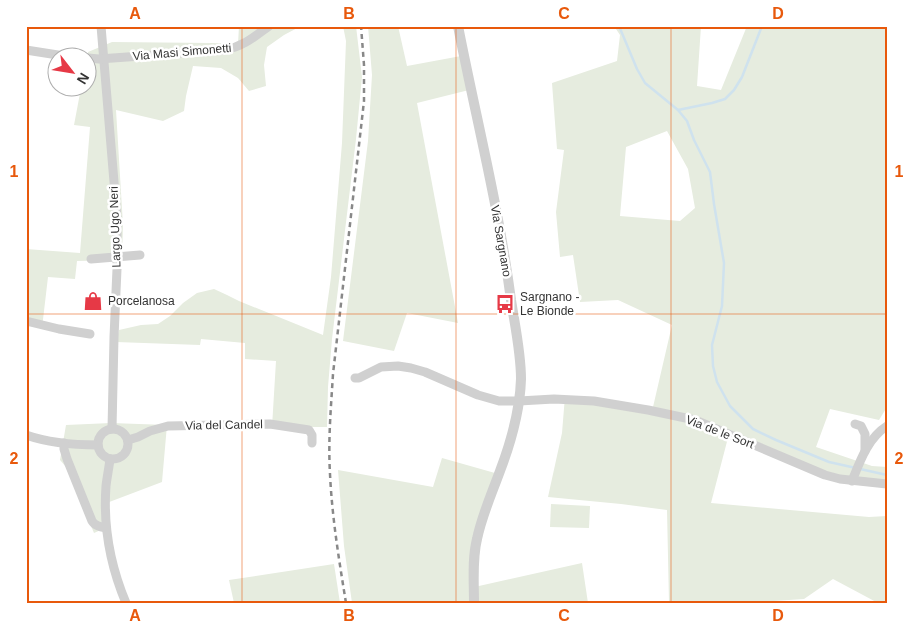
<svg xmlns="http://www.w3.org/2000/svg" width="913" height="629" font-family="Arial,sans-serif">
	<style>
		.green { fill: #e6ecdf; fill-rule: evenodd }
		.lines { fill: none; stroke-linecap: round; stroke-linejoin: round }
		.stream { stroke: #cfe2ee; stroke-width: 2.5 }
		.minor { stroke: #d0d0d0; stroke-width: 9 }
		.tertiary { stroke: #d0d0d0; stroke-width: 10 }
		.rail { stroke: #888; stroke-width: 2.5; stroke-dasharray: 5 4; stroke-linecap: butt }
		.grid { fill: none; stroke: #e8590c; stroke-width: 1; stroke-opacity: 0.55 }
		.labels { text-anchor: middle; dominant-baseline: central; stroke-width: 5; stroke-linejoin: round; paint-order: stroke }
		.street-label { font-size: 12px; fill: #333; stroke: #fff }
		.poi-label { font-size: 12px; fill: #333; stroke: #fff; text-anchor: start }
		.neatline { fill: none; stroke: #e8590c; stroke-width: 2 }
		.grid-label { font-size: 16px; text-anchor: middle; font-weight: bold; fill: #e8590c }
	</style>
	<rect width="100%" height="100%" fill="#fff"/>
	<g class="green">
		<path d="M239 26H301L284 35 267 47 264 65 266 86 249 91 238 78 221 68 193 66 186 96 184 111 163 121 116 110 123 225 122 260 77 261 75 279 48 277 42 328 26 323V249L80 253 90 127 74 125 81 88H88V52L112 42 212 43 238 44Z"/>
		<path d="M343 26H356L362 77 356 139 332 339 328 387 327 427H272L276 361 245 359V343L201 339 200 345 116 342 119 330 141 325 158 324 170 316 183 303 197 293 214 289 227 295 239 301 323 335 331 277 342 143 346 41Z"/>
		<path d="M368 26H398L407 66 461 56 469 90 417 103 458 323 407 313 394 351 343 341 368 141 372 75Z"/>
		<path d="M614 26H701L697 86 721 90 747 26H887V407L879 420 830 409 816 447 872 466 887 467V480L875 481 827 473 730 430 711 503 869 517 887 516V603H878L833 579 804 599 744 603H669L667 510 621 504 548 497 562 433 565 396 653 407 672 325 618 300 580 302 573 255 560 257 556 212 564 150 557 149 552 83 617 61 620 35ZM667 131 688 169 695 208 680 221 620 216 626 147Z"/>
		<path d="M111 423 167 425 162 482 104 504 103 529 94 533 67 468 60 460 66 425Z"/>
		<path d="M442 458 502 475 486 521 470 588 582 563 588 603H352L344 546 338 470 433 487Z"/>
		<path d="M551 504 590 506 589 528 550 527Z"/>
		<path d="M334 564 340 603H234L229 580Z"/>
	</g>
	<g class="lines">
		<g class="stream">
			<path d="M619 26 637 69 645 83 678 110 687 121 694 140 710 172 714 204 724 263 722 306 712 345 713 366 717 382 730 406 753 429 776 440 829 462 887 475"/>
			<path d="M678 110 712 103 725 99 734 90 742 77 762 26"/>
		</g>
		<g class="minor">
			<path d="M101 26 117 218V269L114 337 112 429"/>
			<path d="M26 50 77 58"/>
			<path d="M88 58 99 59 225 50C244 46 254 37 269 26"/>
			<path d="M91 259 140 255"/>
			<path d="M26 321 59 329 90 334"/>
			<path d="M355 378H359L381 367 398 366 411 368 425 372 478 395 499 401H519L554 399 594 401 648 410 695 420 825 475 840 479 887 484"/>
			<path d="M855 424 861 426 865 434V451"/>
			<circle cx="113" cy="444" r="15"/>
			<path d="M26 435C49 443 74 445 98 445"/>
			<path d="M128 440 138 437 150 431 168 426 270 424 309 430 312 435V443"/>
			<path d="M64 443V449L67 459 92 521C95 526 101 527 106 528"/>
			<path d="M110 459C109 468 107 477 106 486 103 527 110 565 126 603"/>
			<path d="M852 481C860 461 868 438 887 426"/>
		</g>
		<path class="tertiary" d="M458 26C476 118 499 208 511 300 515 326 521 353 521 379 520 411 511 442 500 471 492 493 482 515 477 539 472 559 474 582 474 603"/>
		<path class="rail" d="M346 603C339 560 332 517 330 474 328 440 331 407 333 374L364 101V65L361 26"/>
	</g>
	<path class="grid" d="M242 26V603M456 26V603M671 26V603M26 314H887"/>
	<defs>
		<g id="shop-bare" transform="scale(1.5)"><path d="M-5-2.5h2.3a2.7 3.5 0 0 1 5.4 0H5L5.5 6h-11ZM-1.5-2.5h3a1.5 2.3 0 0 0-3 0Z" fill="#e63946" stroke="#fff" stroke-width="2.5" paint-order="stroke"/></g>
		<g id="bus-bare" transform="scale(1.5)"><path d="M-5-6H5V4H4V6H2V4H-2V6H-4V4H-5ZM-3.5-4V0h7V-4ZM-3.5 1.2v1.5H-2V1.2ZM2 1.2v1.5H3.5V1.2Z" fill="#e63946" stroke="#fff" stroke-width="2.5" paint-order="stroke"/></g>
	</defs>
	<g fill-rule="evenodd">
		<use href="#shop-bare" x="93" y="301"/>
		<use href="#bus-bare" x="505" y="304"/>
	</g>
	<g class="labels">
		<g class="street-label">
			<text transform="translate(182 52) rotate(-5)">Via Masi Simonetti</text>
			<text transform="translate(115 227) rotate(-92)">Largo Ugo Neri</text>
			<text transform="translate(501 241) rotate(80)">Via Sargnano</text>
			<text transform="translate(224 425) rotate(-1)">Via del Candel</text>
			<text transform="translate(720 432) rotate(21)">Via de le Sort</text>
		</g>
		<g class="poi-label">
			<text x="520" y="297">Sargnano -<tspan x="520" dy="14">Le Bionde</tspan></text>
			<text x="108" y="301">Porcelanosa</text>
		</g>
	</g>
	<rect width="913" height="629" fill="none" stroke="#ffffff" stroke-width="55"/>
	<g transform="translate(72 72) rotate(121)"><circle r="24" fill="#ffffff" stroke="#adadad"/>
	<path d="M0-4L9 19L0 12L-9 19Z" fill="#e63946"/>
	<text y="-8" font-size="14" font-weight="bold" text-anchor="middle" fill="#333333">N</text>
	</g>
	<rect x="28" y="28" width="858" height="574" class="neatline"/>
	<g class="grid-label">
		<text x="135" y="19">A</text>
		<text x="349" y="19">B</text>
		<text x="564" y="19">C</text>
		<text x="778" y="19">D</text>
		<text x="14" y="177">1</text>
		<text x="899" y="177">1</text>
		<text x="14" y="464">2</text>
		<text x="899" y="464">2</text>
		<text x="135" y="621">A</text>
		<text x="349" y="621">B</text>
		<text x="564" y="621">C</text>
		<text x="778" y="621">D</text>
	</g>
</svg>
